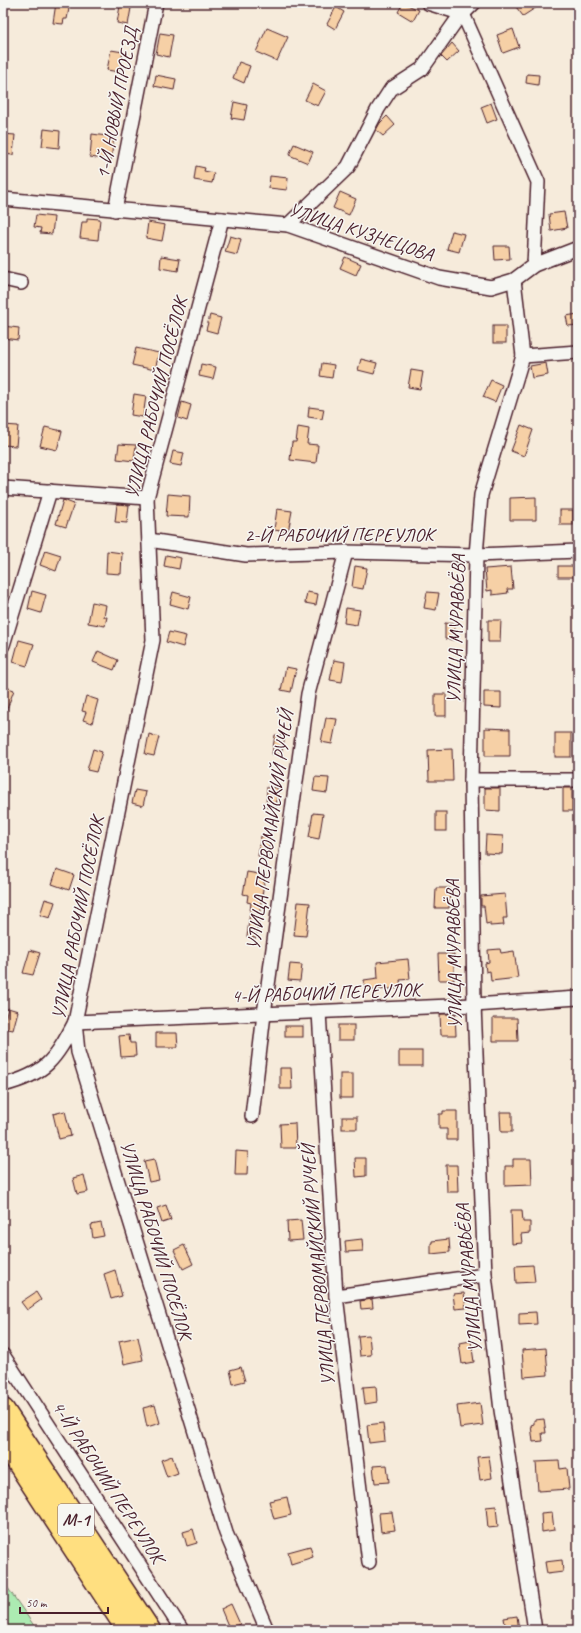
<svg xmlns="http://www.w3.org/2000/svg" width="581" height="1633" font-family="Caveat,sans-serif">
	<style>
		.green { fill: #acebb2; stroke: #7b856e }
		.building { fill: #f6d0a6; stroke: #4a1f2b }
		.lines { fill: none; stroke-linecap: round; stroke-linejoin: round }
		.street-casing { stroke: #4a1f2b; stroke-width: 16 }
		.highway-casing { stroke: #4a1f2b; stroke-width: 25 }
		.street { stroke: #f6f6f2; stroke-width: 13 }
		.highway { stroke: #ffdf80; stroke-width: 22 }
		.labels { text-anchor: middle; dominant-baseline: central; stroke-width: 3; stroke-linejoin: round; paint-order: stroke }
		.shield { fill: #f6f6f2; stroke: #7e6067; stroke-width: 1 }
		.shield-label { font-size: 18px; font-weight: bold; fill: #4a1f2b }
		.street-label { font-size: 19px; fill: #4a1f2b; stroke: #f6f6f2 }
	</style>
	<rect width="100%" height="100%" fill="#f6ebdb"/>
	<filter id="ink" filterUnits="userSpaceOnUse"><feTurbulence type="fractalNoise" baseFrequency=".025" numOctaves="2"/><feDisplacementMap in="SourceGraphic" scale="8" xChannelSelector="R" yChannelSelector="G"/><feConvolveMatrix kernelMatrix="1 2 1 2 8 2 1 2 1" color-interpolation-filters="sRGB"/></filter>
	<g filter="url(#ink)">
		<path class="green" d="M3 1581 37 1630H3Z"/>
		<g class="building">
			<path d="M56 3H70L67 19H64L63 24 53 23Z"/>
			<path d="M403 3 419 10 413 21 398 12Z"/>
			<path d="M513 3H543L523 16Z"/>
			<path d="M120 6 131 8 128 25 117 23Z"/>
			<path d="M336 7 344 12 335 29 327 24Z"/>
			<path d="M267 28 288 37 277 61 256 52Z"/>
			<path d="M513 29 519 47 503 53 497 35Z"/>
			<path d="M160 33 173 35 169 57 156 54Z"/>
			<path d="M452 43 459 51 447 62 441 56Z"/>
			<path d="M111 50 123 52 119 72 107 70Z"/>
			<path d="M239 62 250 66 244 83 233 78Z"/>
			<path d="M527 74 539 75 538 85 526 83Z"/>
			<path d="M156 75 176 79 174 90 154 86Z"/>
			<path d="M313 84 326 91 318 106 305 100Z"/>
			<path d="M234 102 247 105 244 120 231 118Z"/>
			<path d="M491 103 497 119 487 123 481 107Z"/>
			<path d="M387 116 395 125 383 136 376 130 380 123Z"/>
			<path d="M44 129 60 131 59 148 42 146Z"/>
			<path d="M3 134 15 135 13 155 3 154Z"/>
			<path d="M92 134 114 137 111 160 90 157Z"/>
			<path d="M294 144 313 152 308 163 289 155Z"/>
			<path d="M196 166 205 168 204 171 214 173 212 183 194 180Z"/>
			<path d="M270 176 288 178 287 190 269 188Z"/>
			<path d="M340 192 356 199 349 215 333 208Z"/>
			<path d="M564 212 567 228 551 231 549 214Z"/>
			<path d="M36 215 54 217 52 234 40 233 41 228 34 227Z"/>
			<path d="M87 218 100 219 98 240 80 238 82 222H87Z"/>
			<path d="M148 222 165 225 162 241 146 238Z"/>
			<path d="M452 231 464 234 459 252 447 249Z"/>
			<path d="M230 236 241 239 237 255 225 252Z"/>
			<path d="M494 246H509L510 259 495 260Z"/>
			<path d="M161 256 180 259 178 271 160 268Z"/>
			<path d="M345 257 361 264 356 275 340 268Z"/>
			<path d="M578 314V325L568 326 566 316Z"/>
			<path d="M210 315 221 318 217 333 206 330Z"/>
			<path d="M3 326 19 328 18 340 3 338Z"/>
			<rect x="493" y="326" width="13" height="17"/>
			<path d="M136 348 159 353 155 370 132 365Z"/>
			<path d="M361 359 377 363 374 374 358 370Z"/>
			<path d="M322 363 334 365 332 378 320 376Z"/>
			<path d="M546 363 548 375 532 378 530 366Z"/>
			<path d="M201 364 216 367 213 379 199 376Z"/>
			<path d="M411 370 423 372 420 389 408 387Z"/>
			<path d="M491 380 502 385 495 402 483 397Z"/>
			<path d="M134 394 146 396 143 417 131 415Z"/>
			<path d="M182 402 191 405 187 421 178 418Z"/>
			<path d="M309 407 324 409 322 419 308 417Z"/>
			<path d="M3 425 18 426 16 446 3 445Z"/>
			<path d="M521 425 533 430 524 456 511 451Z"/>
			<path d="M45 427 62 431 57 450 40 446Z"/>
			<path d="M298 427 309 429 307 444 318 445 316 463 290 460 292 442H296Z"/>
			<path d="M119 444 136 445 134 461 117 459Z"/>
			<path d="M173 451 184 453 181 466 170 464Z"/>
			<path d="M168 494 190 496 189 517 166 516Z"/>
			<path d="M536 497V520H510V498Z"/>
			<path d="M63 500 74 504 66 527 56 524Z"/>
			<path d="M117 504 129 505 127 523 115 522Z"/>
			<path d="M277 509 292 511 288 532 274 530Z"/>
			<rect x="560" y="510" width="13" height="15"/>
			<path d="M45 550 61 555 56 571 40 565Z"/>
			<path d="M107 551 122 553 121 574 106 573Z"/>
			<path d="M166 555 181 558 179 569 164 566Z"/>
			<path d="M355 566 367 568 363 589 352 587Z"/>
			<rect x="558" y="566" width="20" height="11"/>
			<path d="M511 567 513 589H507L508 593 492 595V590L487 591 485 569Z"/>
			<path d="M32 591 46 595 41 613 28 609Z"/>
			<path d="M173 592 191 597 188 609 170 604Z"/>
			<path d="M307 592 318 594 316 605 305 603Z"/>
			<path d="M427 592 439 593 436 610 424 608Z"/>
			<path d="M92 602 106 605 104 617H107L105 626 88 623Z"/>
			<path d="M346 608 360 610 357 625 344 623Z"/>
			<path d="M488 620H501L500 642H488Z"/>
			<path d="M445 623 455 624 454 640 445 639Z"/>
			<path d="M169 632 186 636 183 647 166 642Z"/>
			<path d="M19 640 34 644 27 666 13 662Z"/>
			<path d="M98 651 118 660 114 670 93 662Z"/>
			<path d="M334 660 345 662 342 682 330 680Z"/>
			<path d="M286 667 296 669 291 692 281 690Z"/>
			<path d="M6 687 14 690 4 717 3 694Z"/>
			<path d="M484 692H501V708L484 707Z"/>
			<rect x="435" y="694" width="11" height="22"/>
			<path d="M86 696 98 700 92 723 83 720 86 712 82 711Z"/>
			<path d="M326 718 337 719 332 744 321 742Z"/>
			<path d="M485 728 510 729V756H485Z"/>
			<rect x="555" y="733" width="16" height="24"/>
			<path d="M149 734 159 737 154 756 145 754Z"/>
			<path d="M275 735 285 736 281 755 272 754Z"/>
			<path d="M93 749 102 752 96 772 87 770Z"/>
			<path d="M452 749 453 781H429L428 750Z"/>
			<path d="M315 777 329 778 327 793 313 791Z"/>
			<path d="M267 787 278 788 276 808 266 807Z"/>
			<path d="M485 788H500V811L485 810Z"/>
			<rect x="563" y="788" width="9" height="23"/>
			<path d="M135 790 146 792 143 806 132 803Z"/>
			<rect x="436" y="812" width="10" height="19"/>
			<path d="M313 813 323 814 319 839 309 837Z"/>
			<path d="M486 835 503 836 502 854 485 853Z"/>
			<path d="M261 836 271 838 267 857 258 856Z"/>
			<path d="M57 869 74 875 69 890 52 884Z"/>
			<path d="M247 872 265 875 256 938 247 937 251 903 247 902 248 895 243 894Z"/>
			<path d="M436 888H450L449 908H435Z"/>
			<path d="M505 894 507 918H503L504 925 490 926V923L486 924 484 906H481V896Z"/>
			<path d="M45 899 55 902 50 918 40 915Z"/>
			<path d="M298 902 310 903 306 936 294 935Z"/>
			<path d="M500 949 501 953 514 951 518 978 491 981 490 971 486 972 485 963 489 962 488 950Z"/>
			<path d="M30 950 40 953 33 975 23 973Z"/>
			<path d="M438 954H454V980H439Z"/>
			<path d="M408 959 410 979 400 980 401 988 365 991 364 980 378 978 377 962Z"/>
			<path d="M290 964 302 965 300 981 288 980Z"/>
			<path d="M8 1008 18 1011 13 1030 3 1028Z"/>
			<path d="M440 1014H455L456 1035H441Z"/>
			<path d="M493 1018H517L518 1041H493Z"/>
			<rect x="338" y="1025" width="16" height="15"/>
			<rect x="285" y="1026" width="18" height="11"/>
			<path d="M156 1033H177L178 1047H156Z"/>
			<path d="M129 1035 130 1043H135L136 1056 121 1057 119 1036Z"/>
			<rect x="399" y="1051" width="23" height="15"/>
			<path d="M280 1068H291L292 1089H280Z"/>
			<rect x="340" y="1074" width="13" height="24"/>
			<path d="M65 1111 71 1136 59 1139 53 1114Z"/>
			<path d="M443 1111H457V1140H447V1129H439V1114H443Z"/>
			<path d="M500 1112H512V1132H501Z"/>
			<rect x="342" y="1117" width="15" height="12"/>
			<path d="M295 1123 296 1148H281L280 1124Z"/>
			<path d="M236 1151 248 1152 247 1175H235Z"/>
			<path d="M355 1158H366V1176L356 1177Z"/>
			<path d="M154 1159 159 1180 149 1182 144 1161Z"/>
			<path d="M513 1159H531L532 1185 505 1186V1166H513Z"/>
			<path d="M446 1165H457L458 1192H447Z"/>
			<path d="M84 1175 88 1192 77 1194 73 1178Z"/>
			<path d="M166 1205 171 1220 162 1223 157 1208Z"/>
			<path d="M511 1210H522L523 1222H530V1233L521 1234 522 1243 512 1244Z"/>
			<path d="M301 1220 303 1240 288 1241 287 1221Z"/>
			<path d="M101 1223 104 1236 93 1238 91 1225Z"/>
			<path d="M362 1239 363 1251 346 1252 345 1241Z"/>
			<path d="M449 1239 450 1252 431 1254V1243H432V1241Z"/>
			<path d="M184 1245 193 1264 183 1269 174 1250Z"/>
			<path d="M533 1265 535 1282 516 1283 515 1266Z"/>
			<path d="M115 1270 122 1296 111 1299 104 1274Z"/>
			<path d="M36 1292 41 1300 27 1310 21 1302Z"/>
			<path d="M464 1293 466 1308 455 1309 453 1294Z"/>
			<path d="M372 1299 373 1308 361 1309 360 1301Z"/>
			<path d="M536 1312 537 1324 519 1325V1313Z"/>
			<path d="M369 1335 371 1355 360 1356 358 1336Z"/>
			<path d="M138 1337 143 1360 124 1364 119 1341Z"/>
			<path d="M471 1341 474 1362 462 1364 459 1343Z"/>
			<path d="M546 1348 548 1375 524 1377 522 1350Z"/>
			<path d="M241 1367 245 1381 233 1384 230 1370Z"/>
			<path d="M376 1386 377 1402 365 1404 363 1387Z"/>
			<path d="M480 1403 483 1425 460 1428 457 1406Z"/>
			<path d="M155 1405 160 1423 147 1427 143 1408Z"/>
			<path d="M544 1419 546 1433H542L543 1441 533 1442 531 1425 534 1424V1420Z"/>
			<path d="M383 1423 385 1441 369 1443 367 1425Z"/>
			<path d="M172 1456 178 1473 167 1477 161 1460Z"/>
			<path d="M489 1456 492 1478 480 1480 477 1457Z"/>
			<path d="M559 1461 560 1469 567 1468 569 1489 538 1491 536 1462Z"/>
			<path d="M387 1465 389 1482 375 1483 373 1466Z"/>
			<path d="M287 1497 291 1515 274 1519 269 1501Z"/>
			<path d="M496 1506 498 1527 488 1528 486 1507Z"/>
			<path d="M392 1512 395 1530 381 1532 379 1513Z"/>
			<path d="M552 1512 554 1530 542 1532 541 1513Z"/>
			<path d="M193 1529 197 1543 187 1546 183 1532Z"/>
			<path d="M310 1546 313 1557 291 1564 288 1552Z"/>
			<path d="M562 1560 563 1572 547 1574 545 1562Z"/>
			<path d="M231 1604 240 1624 229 1628 221 1609Z"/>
			<path d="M517 1616 519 1630H506L504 1618Z"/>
		</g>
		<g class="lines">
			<g class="street-casing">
				<g id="street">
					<path d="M428 3 463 14 538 182 534 265"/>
					<path d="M3 199 288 225 439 278 491 287 514 280 534 265 578 248"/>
					<path d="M115 210 156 3"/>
					<path d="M222 219 147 498 153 640 75 1022 78 1052 226 1533 267 1630"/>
					<path d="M288 225 348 167 378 109 391 89 422 69 456 21 474 3"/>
					<path d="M3 279 21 283"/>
					<path d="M514 280 523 356 481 495 476 555 471 780 474 1005 485 1275 501 1410 535 1630"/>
					<path d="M523 356 578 352"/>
					<path d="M3 488 147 498"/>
					<path d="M149 540 246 555 346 552 476 555 578 551"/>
					<path d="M3 645 50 491"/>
					<path d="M471 780H578"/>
					<path d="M319 1012 336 1296 369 1562"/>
					<path d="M75 1022 474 1005 578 998"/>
					<path d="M3 1085C46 1074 55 1060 75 1022"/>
					<path d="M252 1116 264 1014 308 694 346 552"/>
					<path d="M336 1296 485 1275"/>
					<path d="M3 1355 182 1630"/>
				</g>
			</g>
			<g class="highway-casing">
				<g id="highway">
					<path d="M3 1410 149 1630"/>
					<path d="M3 1439 128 1630"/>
				</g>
			</g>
			<use href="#street" class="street"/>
			<use href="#highway" class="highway"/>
		</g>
	</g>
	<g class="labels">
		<rect class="shield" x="58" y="1504" width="36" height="32" rx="3"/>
		<g class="shield-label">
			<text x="76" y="1520">М-1</text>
		</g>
		<g class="street-label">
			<text transform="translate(117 103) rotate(-79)">1-Й НОВЫЙ ПРОЕЗД</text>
			<text transform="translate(361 232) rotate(18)">УЛИЦА КУЗНЕЦОВА</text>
			<text transform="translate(156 398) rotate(-76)">УЛИЦА РАБОЧИЙ ПОСЁЛОК</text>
			<text x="339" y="535">2-Й РАБОЧИЙ ПЕРЕУЛОК</text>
			<text transform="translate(456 629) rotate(-88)">УЛИЦА МУРАВЬЁВА</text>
			<text transform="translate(270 830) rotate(-82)">УЛИЦА ПЕРВОМАЙСКИЙ РУЧЕЙ</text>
			<text transform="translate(78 918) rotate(-79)">УЛИЦА РАБОЧИЙ ПОСЁЛОК</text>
			<text transform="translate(454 954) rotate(-91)">УЛИЦА МУРАВЬЁВА</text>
			<text transform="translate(326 993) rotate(-2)">4-Й РАБОЧИЙ ПЕРЕУЛОК</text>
			<text transform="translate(156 1240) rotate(73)">УЛИЦА РАБОЧИЙ ПОСЁЛОК</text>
			<text transform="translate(318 1265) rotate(-95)">УЛИЦА ПЕРВОМАЙСКИЙ РУЧЕЙ</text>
			<text transform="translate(469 1278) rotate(-95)">УЛИЦА МУРАВЬЁВА</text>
			<text transform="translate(108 1482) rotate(57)">4-Й РАБОЧИЙ ПЕРЕУЛОК</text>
		</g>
	</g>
	<rect width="581" height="1633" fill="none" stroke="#f6f6f2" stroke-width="16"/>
	<rect x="8" y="8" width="565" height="1617" fill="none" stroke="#4a1f2b" stroke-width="1.5" filter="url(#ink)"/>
	<path d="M20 1607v6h88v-6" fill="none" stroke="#4a1f2b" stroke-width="2"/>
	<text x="26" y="1607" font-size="12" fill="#4a1f2b" stroke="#f6f6f2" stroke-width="3" paint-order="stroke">50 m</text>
</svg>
